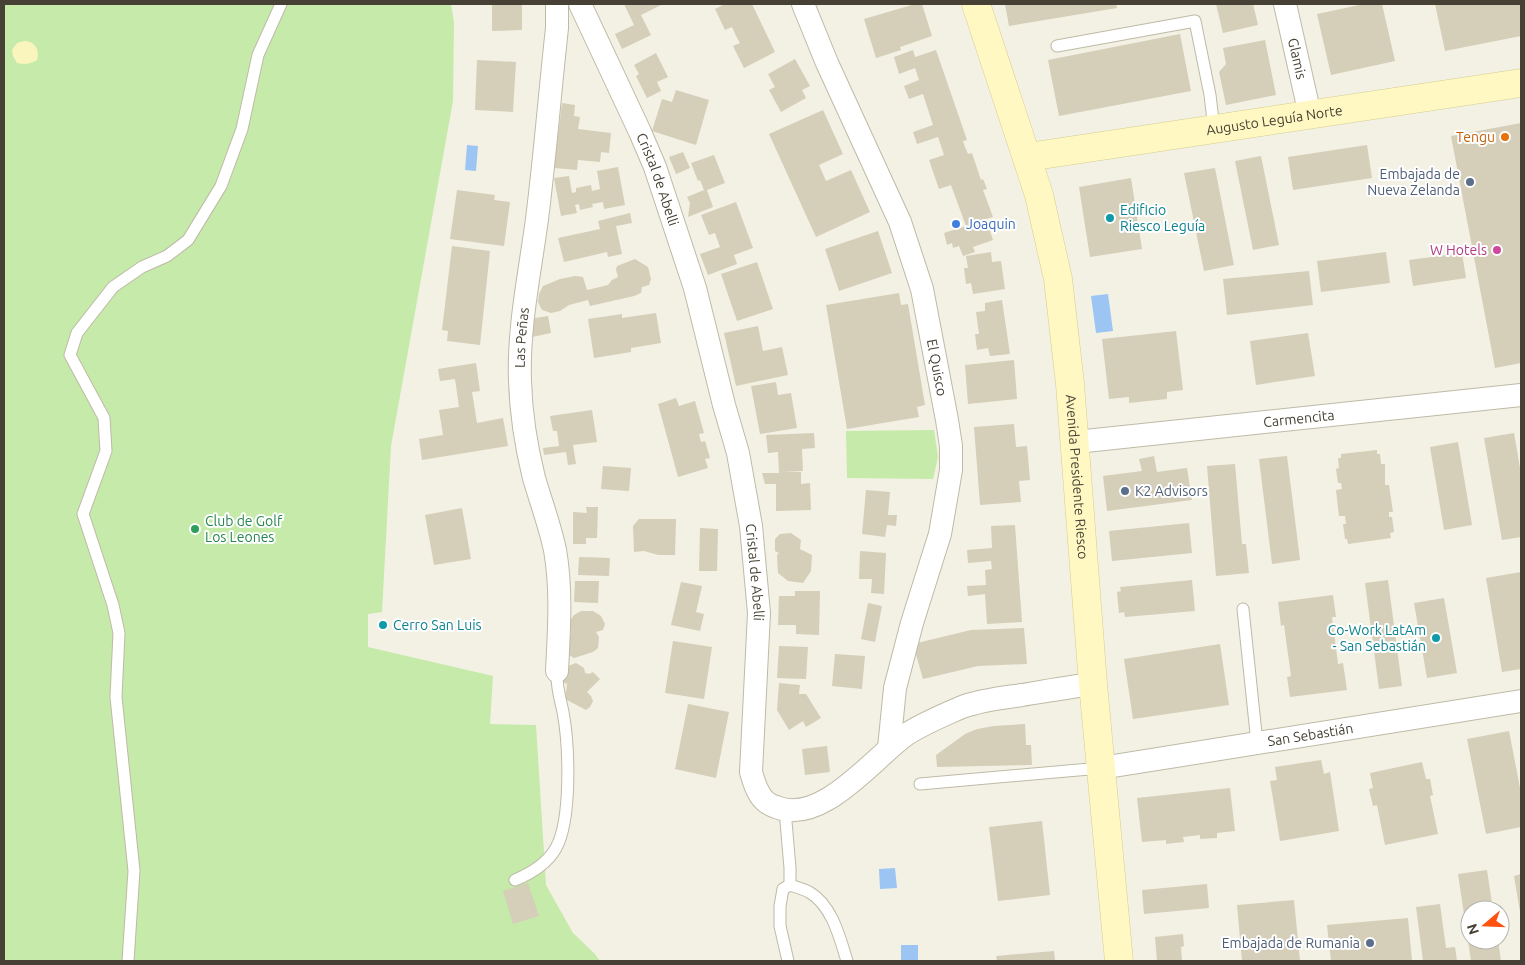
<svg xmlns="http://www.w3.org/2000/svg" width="1525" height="965" font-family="Ubuntu,sans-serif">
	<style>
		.green { fill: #c5eaaa }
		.sand { fill: #faf5bd }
		.water { fill: #9cc5f4 }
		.building { fill: #d5ceb9 }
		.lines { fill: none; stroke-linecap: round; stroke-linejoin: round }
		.lane-casing { stroke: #bfbaa6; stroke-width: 13 }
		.street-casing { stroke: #bfbaa6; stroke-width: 24 }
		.secondary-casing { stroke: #d6cd91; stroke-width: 29 }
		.lane { stroke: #fff; stroke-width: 11 }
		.street { stroke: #fff; stroke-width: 22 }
		.secondary { stroke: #fff8c3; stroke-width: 28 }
		.food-dot { fill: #e8710a; stroke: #fff; stroke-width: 2 }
		.service-dot { fill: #5c6f8a; stroke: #fff; stroke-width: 2 }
		.culture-dot { fill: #0f9aa8; stroke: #fff; stroke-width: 2 }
		.shop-dot { fill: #3f7fe0; stroke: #fff; stroke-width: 2 }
		.hotel-dot { fill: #d1479c; stroke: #fff; stroke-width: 2 }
		.leisure-dot { fill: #2e9e5b; stroke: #fff; stroke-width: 2 }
		.labels { text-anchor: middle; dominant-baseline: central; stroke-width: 4; stroke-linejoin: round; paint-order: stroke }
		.street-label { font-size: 14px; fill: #464134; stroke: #fff }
		.food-label { font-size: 14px; fill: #c56008; stroke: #fff; text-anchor: end }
		.service-label { font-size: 14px; fill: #4e5e75; stroke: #fff; text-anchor: end }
		.culture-label { font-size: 14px; fill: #0d838f; stroke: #fff; text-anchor: start }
		.shop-label { font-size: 14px; fill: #366cbe; stroke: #fff; text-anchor: start }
		.hotel-label { font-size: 14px; fill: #b23c85; stroke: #fff; text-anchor: end }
		.leisure-label { font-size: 14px; fill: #27864d; stroke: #fff; text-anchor: start }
	</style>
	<rect width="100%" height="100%" fill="#f3f1e4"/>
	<g class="green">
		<path d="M4 4H451L454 22 453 101 391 446 382 612 368 614V647L493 676 490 724 536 725 546 885 573 933 595 954 600 961H4Z"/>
		<path d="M934 430 938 457 933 479 847 478 846 431Z"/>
	</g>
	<path class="sand" d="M24 41C35 41 40 50 37 60 30 64 25 65 17 63L13 56 12 50 17 43Z"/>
	<g class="water">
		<path d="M467 145 478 146 476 171 465 170Z"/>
		<path d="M1108 294 1113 331 1096 333 1091 296Z"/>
		<path d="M895 868 897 888 880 889 879 869Z"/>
		<rect x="901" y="945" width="17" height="16"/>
	</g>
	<g class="building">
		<path d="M492 4H522V30L492 31Z"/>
		<path d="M624 4H663L641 15 651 35 622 49 615 34 634 25Z"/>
		<path d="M725 4H752L775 52 744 68 733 46 740 43 736 36 732 27 725 30 715 9Z"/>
		<path d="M915 4H922L932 36 900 47 901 50 876 58 864 19Z"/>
		<path d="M1005 4H1116L1117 8 1009 26Z"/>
		<path d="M1216 4H1253L1258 25 1223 33Z"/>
		<path d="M1364 4H1382L1395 61 1331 75 1317 14Z"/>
		<path d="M1435 4H1521V36L1445 51Z"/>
		<path d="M1180 34 1191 91 1059 116 1048 60Z"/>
		<path d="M1265 40 1276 95 1226 105 1219 72 1226 64 1223 48Z"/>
		<path d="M913 50 915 57 936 50 967 140 963 141 965 147 968 154 972 153 981 180 983 179 987 189 983 190 993 217 986 219 993 240 973 247 975 252 963 256 959 246 953 248 952 243 947 245 944 233 966 226 951 185 939 189 929 160 944 155 938 137 917 144 913 132 933 125 923 94 909 99 904 86 919 80 915 68 899 74 894 57Z"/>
		<path d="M656 53 668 77 657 82 661 91 647 98 636 76 639 74 634 65Z"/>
		<path d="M795 59 810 86 802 90 806 98 781 112 769 90 775 87 768 74Z"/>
		<path d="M477 60 516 62 513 112 475 110Z"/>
		<path d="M676 90 709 100 696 145 652 131 662 99 672 102Z"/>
		<path d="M562 103 575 105 574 116 580 117 578 129 611 133 609 153 601 152 600 162 578 160 577 170 554 168Z"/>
		<path d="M823 110 843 154 819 165 826 181 851 170 870 212 816 237 769 134Z"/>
		<path d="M1521 123V363L1495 368 1451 136Z"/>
		<path d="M1367 145 1372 178 1293 190 1288 157Z"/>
		<path d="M683 152 690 168 676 174 669 157Z"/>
		<path d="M714 155 725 183 707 190 713 207 688 217 690 203 687 197 704 190 700 180 698 181 691 163Z"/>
		<path d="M1261 156 1279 245 1253 250 1235 161Z"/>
		<path d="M618 167 625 205 604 209 603 202 592 204 593 207 580 210 579 204 575 205 577 213 561 216 554 178 569 176 572 193 576 192V188L591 185 592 191 600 189 597 171Z"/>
		<path d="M1215 168 1234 265 1204 271 1184 173Z"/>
		<path d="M1131 178 1142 249 1090 257 1079 187Z"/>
		<path d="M457 190 495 195 494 200 510 202 504 246 450 239Z"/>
		<path d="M736 202 753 248 734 255 737 264 708 275 700 254 720 247 715 233 709 235 701 215Z"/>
		<path d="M630 213 632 223 616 226 622 254 608 257 607 252 564 262 558 238 600 229 598 221Z"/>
		<path d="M878 231 892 273 839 291 825 249Z"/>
		<path d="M452 246 490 251 480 345 447 341 448 331 442 330Z"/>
		<path d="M991 252 992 262 1001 261 1005 289 973 294 971 283 966 284 964 268H968L966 256Z"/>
		<path d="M1386 252 1390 283 1321 292 1317 261Z"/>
		<path d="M1462 253 1466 278 1413 286 1409 260Z"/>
		<path d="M635 259 648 267 651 279 649 285 642 287 641 293 634 296 590 306 588 300 569 305 560 311 551 313 542 310 538 302 539 294 543 286 560 279 575 276 583 277 587 290 608 285 612 280 618 277 616 270 617 266Z"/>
		<path d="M757 262 773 309 737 321 721 274Z"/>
		<path d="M1309 271 1313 305 1227 315 1223 279Z"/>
		<path d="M899 293 901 305 908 304 925 405 917 407 919 417 847 429 826 305Z"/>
		<path d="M1002 300 1010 354 990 356 988 348 977 350 975 334H979L976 312 985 311V303Z"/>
		<path d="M656 313 661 343 631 348V352L594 358 588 319 622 314V318Z"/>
		<path d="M548 316 551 333 532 337 529 319Z"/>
		<path d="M758 326 763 351 782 347 788 375 736 386 724 333Z"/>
		<path d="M1176 331 1183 390 1167 392V399L1129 403V397L1109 399 1102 339Z"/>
		<path d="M1308 333 1315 376 1256 385 1250 341Z"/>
		<path d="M1014 360 1017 399 968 404 965 365Z"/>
		<path d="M476 363 480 391 472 392 477 423 503 418 508 446 422 460 419 439 443 435 439 410 459 407 455 379 440 381 438 369Z"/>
		<path d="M776 382 778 395 791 393 797 428 760 434 751 386Z"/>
		<path d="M676 398 679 406 695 401 704 433 699 434 701 442 705 441 710 458 705 459 708 468 678 477 658 404Z"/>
		<path d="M592 410 597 442 573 445 576 464 568 465 566 452 544 455 543 448 559 446 557 431H553L550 416Z"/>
		<path d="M1014 424 1016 447 1027 446 1030 480 1019 481 1021 502 980 505 974 427Z"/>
		<path d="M814 433 815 448 802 449 803 471 782 472H801V484L810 483 811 510 776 511V484H765L762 473H779L778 452 768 453 766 435Z"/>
		<path d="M1514 433 1521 474V537L1502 540 1484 438Z"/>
		<path d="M1458 442 1472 525 1444 530 1430 447Z"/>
		<path d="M1377 450V454H1380L1381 464H1385V485H1389L1393 512H1389V517H1392L1394 532 1390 533 1391 538 1348 544 1347 539H1345L1343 524H1346L1345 516H1339L1336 490 1342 489 1341 483H1338L1336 469 1339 468 1338 458H1341V454Z"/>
		<path d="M1154 456 1157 472 1187 468 1192 500 1107 511 1103 476 1142 471 1139 459Z"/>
		<path d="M1287 456 1300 560 1272 564 1259 459Z"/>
		<path d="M1235 464 1242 544H1246L1249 573 1216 576 1207 466Z"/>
		<path d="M603 466 631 468 629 491 601 489Z"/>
		<path d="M866 490 890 492 888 515H897L896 526 887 525 885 537 862 534Z"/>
		<path d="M586 507H598L597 538H586V544H573V512L587 513Z"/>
		<path d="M462 508 471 559 434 565 425 515Z"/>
		<path d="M639 519H676L675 555H658L644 551 634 552 633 526Z"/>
		<path d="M1189 523 1192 553 1112 561 1109 531Z"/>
		<path d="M1015 525 1022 622 987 624 985 594 968 596 967 586 986 585 985 570 992 569 991 561 968 563 967 550 992 548 991 526Z"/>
		<path d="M700 528 718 529 717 571H699Z"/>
		<path d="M791 533 801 540 800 549 812 555 811 571 803 583 788 581 778 573 777 555 779 553 775 551V539L780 534Z"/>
		<path d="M860 551 886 553 884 594 871 593 872 579H859Z"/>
		<path d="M579 557 610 558 609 576 578 575Z"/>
		<path d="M1521 572V669L1502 672 1486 578Z"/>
		<path d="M1192 580 1195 611 1125 617 1124 612 1119 613 1117 592 1121 591 1120 587Z"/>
		<path d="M1388 580 1402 686 1379 689 1365 583Z"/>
		<path d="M575 581H599L598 603 574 602Z"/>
		<path d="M681 582 702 586 696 612 704 614 700 631 671 625Z"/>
		<path d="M795 591H820L819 635 796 634V625H778L779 596H795Z"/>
		<path d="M1333 595 1336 617H1332L1338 664 1343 663 1347 690 1290 697 1287 677 1291 676 1284 625 1281 626 1278 602Z"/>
		<path d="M1444 598 1457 673 1427 678 1414 603Z"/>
		<path d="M868 603 882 606 875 642 861 639Z"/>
		<path d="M581 611H593L601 616 605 624 603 630 596 632 599 637 598 648 593 652 574 658 569 655 565 650 571 634 570 621 574 615Z"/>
		<path d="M1024 628 1027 664 978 666 923 679 913 644 971 630Z"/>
		<path d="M673 641 712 647 704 699 665 693Z"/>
		<path d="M1220 644 1229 705 1133 719 1124 659Z"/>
		<path d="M779 646 808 647 806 679 777 678Z"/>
		<path d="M835 654 865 656 862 689 832 686Z"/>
		<path d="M576 663 584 668 585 673 589 674 593 672 600 679 587 692 591 696 593 701 590 707 586 710 565 699 567 684 563 682 560 676 568 666Z"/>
		<path d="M779 683 800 685 799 694H806L821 718 806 727 803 721 789 730 777 710Z"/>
		<path d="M688 704 729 712 716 778 675 769Z"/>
		<path d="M1025 724 1026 745H1031L1032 765 937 767 936 755 965 734 977 729 994 726Z"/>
		<path d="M1509 731 1521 793V827L1486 834 1467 739Z"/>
		<path d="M827 746 830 772 805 775 802 749Z"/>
		<path d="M1321 760 1324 774 1330 772 1339 831 1280 841 1270 781 1277 780 1275 767Z"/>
		<path d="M1422 762 1426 779H1430L1433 795 1430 796 1438 834 1385 845 1377 805 1373 806 1369 789 1373 788 1370 773Z"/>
		<path d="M1230 788 1235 831 1217 833V838L1200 839V835L1183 837 1184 842 1166 844V840L1142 842 1137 798Z"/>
		<path d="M1042 821 1050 895 998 901 989 827Z"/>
		<path d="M1487 870 1493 910H1470V940H1498L1501 961H1471L1458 874Z"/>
		<path d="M1521 874V912H1520L1514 876Z"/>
		<path d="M528 883 539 916 513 924 503 891Z"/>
		<path d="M1207 884 1209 908 1144 914 1142 890Z"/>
		<path d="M1294 900 1300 961H1242L1237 905Z"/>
		<path d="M1440 904 1446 948 1455 947 1457 961H1423L1416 907Z"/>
		<path d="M1408 918 1412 961H1331L1327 925Z"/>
		<path d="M1183 934 1184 946 1181 947 1182 961H1157L1155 937Z"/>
		<path d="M1054 951 1055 961H997L996 956Z"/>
	</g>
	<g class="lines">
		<g class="lane-casing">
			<g id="lane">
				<path d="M1057 46 1195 21 1210 95 1214 129"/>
				<path d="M1243 609 1257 743"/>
				<path d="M920 784 1101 768"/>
				<path d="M785 810 790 868V885"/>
				<path d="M515 880C532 873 547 864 556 848 572 819 569 744 563 712 560 698 556 686 557 671"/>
				<path d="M128 961 134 871 116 697 119 633 113 605 83 514 106 451 104 418 70 355 77 333 113 287 142 267 167 256 188 240 221 186 242 129 258 55 281 4"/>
				<path d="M788 961 780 926V906L783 889 790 885C796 887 803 889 809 892 832 905 840 938 847 961"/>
			</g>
		</g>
		<g class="street-casing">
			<g id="street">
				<path id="s1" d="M580 4 640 132 655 167 695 288 724 405 738 453 751 526 759 613 751 772C753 779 755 787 759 793 762 800 770 805 776 807 822 826 874 757 907 734 924 723 944 715 962 707 981 700 1001 698 1022 695 1046 691 1069 687 1093 684"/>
				<path id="s2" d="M803 4 827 63 900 222 922 289 947 420 951 446V470L940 534 912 623 895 688 889 748"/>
				<path id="s3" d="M1285 4 1310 115"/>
				<path id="s4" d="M1076 442 1521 395"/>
				<path id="s5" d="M557 671C559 630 562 590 555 550 550 526 541 502 534 478 526 446 521 413 520 381 518 327 530 272 537 219 545 156 550 91 557 28V4"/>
				<path id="s6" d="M1101 768 1521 701"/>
			</g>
		</g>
		<g class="secondary-casing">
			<g id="secondary">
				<path id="s7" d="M976 4 1039 195 1058 279 1070 384 1093 684 1119 961"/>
				<path id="s8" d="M1028 157 1521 83"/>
			</g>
		</g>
		<use href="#lane" class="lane"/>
		<use href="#street" class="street"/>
		<use href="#secondary" class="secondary"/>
	</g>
	<circle class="food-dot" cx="1505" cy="137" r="5"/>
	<g class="service-dot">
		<circle cx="1470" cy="182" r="5"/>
		<circle cx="1125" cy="491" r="5"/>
		<circle cx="1370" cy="943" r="5"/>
	</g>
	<g class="culture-dot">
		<circle cx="1110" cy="218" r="5"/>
		<circle cx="383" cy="625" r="5"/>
		<circle cx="1436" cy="638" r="5"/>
	</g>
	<circle class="shop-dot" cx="956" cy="224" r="5"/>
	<circle class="hotel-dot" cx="1497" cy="250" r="5"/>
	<circle class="leisure-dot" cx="195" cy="529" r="5"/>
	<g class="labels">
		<g class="street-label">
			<text stroke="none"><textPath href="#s3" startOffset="56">Glamis</textPath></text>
			<text stroke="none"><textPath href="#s8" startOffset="249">Augusto Leguía Norte</textPath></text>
			<text stroke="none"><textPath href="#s1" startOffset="192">Cristal de Abelli</textPath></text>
			<text stroke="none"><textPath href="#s5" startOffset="338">Las Peñas</textPath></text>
			<text stroke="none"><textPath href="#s2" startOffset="389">El Quisco</textPath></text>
			<text stroke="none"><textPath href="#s4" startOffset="224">Carmencita</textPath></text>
			<text stroke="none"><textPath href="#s7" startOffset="486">Avenida Presidente Riesco</textPath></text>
			<text stroke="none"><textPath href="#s1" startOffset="598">Cristal de Abelli</textPath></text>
			<text stroke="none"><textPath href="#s6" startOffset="212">San Sebastián</textPath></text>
		</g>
		<g class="food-label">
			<text x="1495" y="137">Tengu</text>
		</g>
		<g class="service-label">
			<text x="1460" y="174">Embajada de<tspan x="1460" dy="16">Nueva Zelanda</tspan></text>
			<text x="1135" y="491" text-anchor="start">K2 Advisors</text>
			<text x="1360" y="943">Embajada de Rumania</text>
		</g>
		<g class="culture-label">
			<text x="1120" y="210">Edificio<tspan x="1120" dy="16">Riesco Leguía</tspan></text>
			<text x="393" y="625">Cerro San Luis</text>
			<text x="1426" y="630" text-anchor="end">Co-Work LatAm<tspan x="1426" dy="16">- San Sebastián</tspan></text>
		</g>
		<g class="shop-label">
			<text x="966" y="224">Joaquin</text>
		</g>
		<g class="hotel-label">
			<text x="1487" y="250">W Hotels</text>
		</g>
		<g class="leisure-label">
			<text x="205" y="521">Club de Golf<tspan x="205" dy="16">Los Leones</tspan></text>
		</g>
	</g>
	<rect width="1525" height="965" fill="none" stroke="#464134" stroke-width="10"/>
	<g transform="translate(1485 925) rotate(251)"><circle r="24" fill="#ffffff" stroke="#b5b3ae"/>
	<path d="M0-4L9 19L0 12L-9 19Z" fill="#ff5210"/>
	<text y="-8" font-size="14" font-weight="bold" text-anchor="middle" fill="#464134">N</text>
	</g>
</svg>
